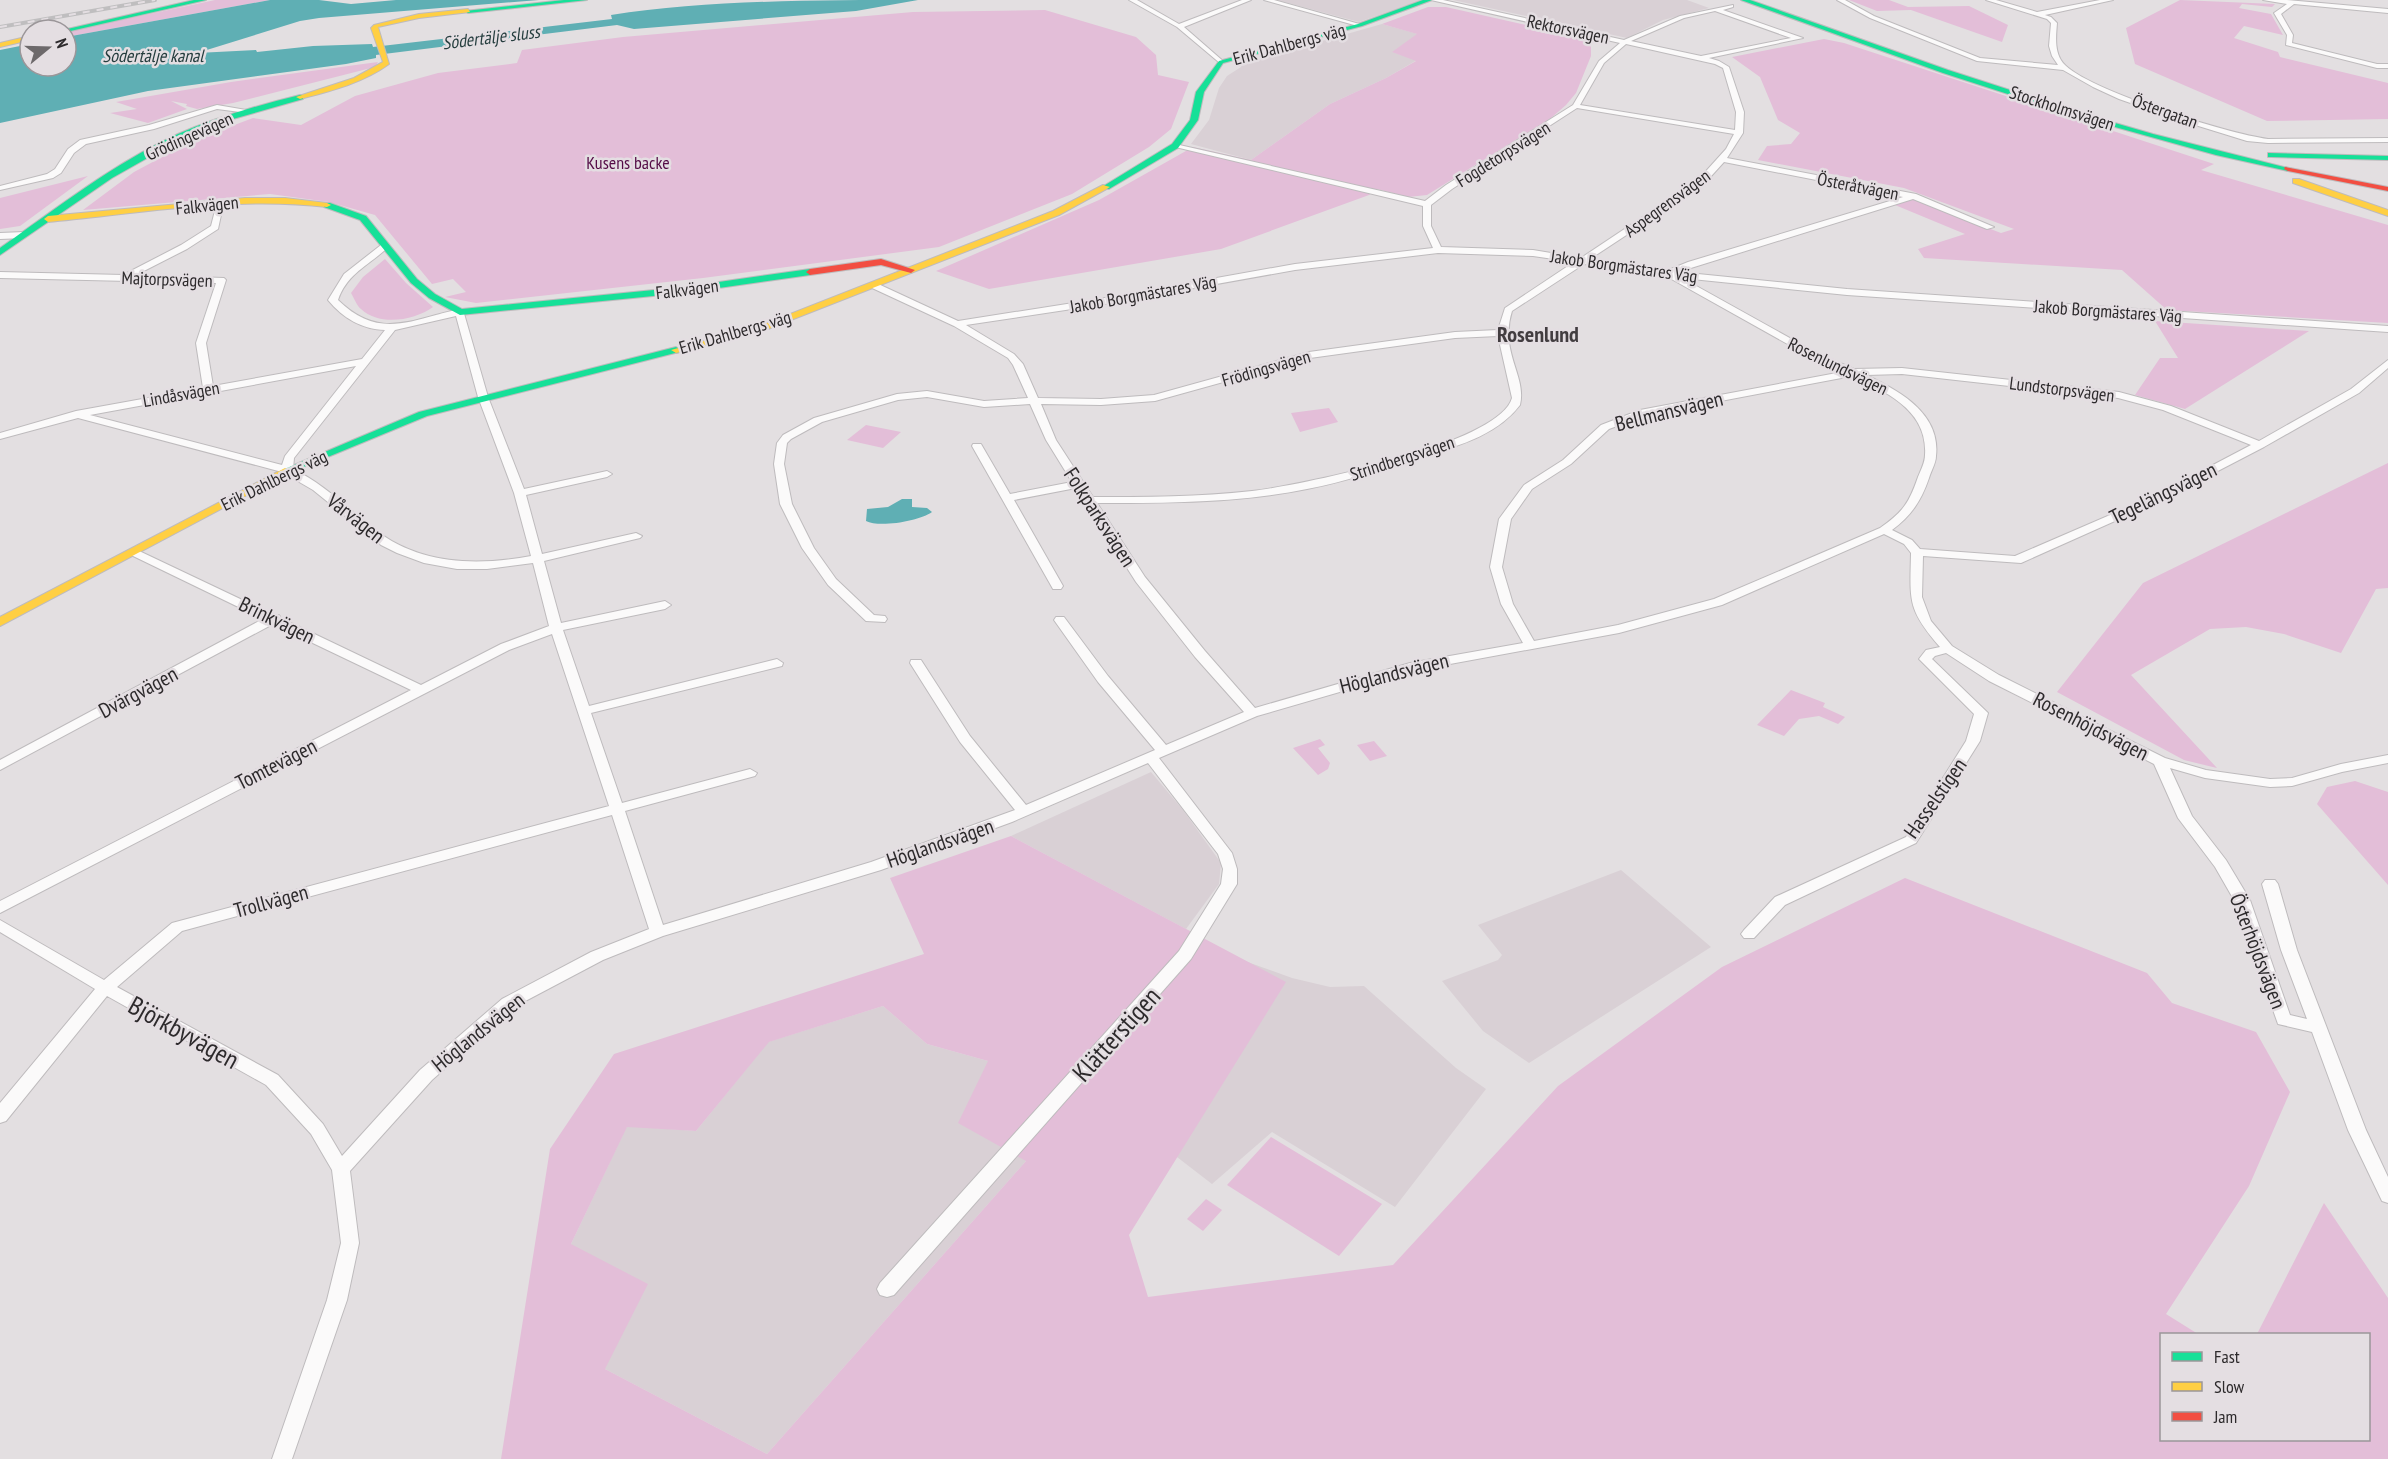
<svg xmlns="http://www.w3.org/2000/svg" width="2388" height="1459" font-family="'PT Sans Narrow',sans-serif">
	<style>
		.built { fill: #d9d0d5 }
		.green { fill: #e3bed8; fill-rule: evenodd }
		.water { fill: #5fafb4 }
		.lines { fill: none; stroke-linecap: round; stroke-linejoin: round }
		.street-casing { stroke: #bebbbd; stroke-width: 2 }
		.fast-casing { stroke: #bebbbd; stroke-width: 2 }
		.slow-casing { stroke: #bebbbd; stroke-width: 2 }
		.jam-casing { stroke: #bebbbd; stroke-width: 2 }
		.street { fill: #fbfafa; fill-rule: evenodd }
		.fast { fill: #16e098; fill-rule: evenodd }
		.slow { fill: #ffcf43; fill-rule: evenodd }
		.jam { fill: #f24e42; fill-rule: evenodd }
		.rail-casing { stroke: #bfbebf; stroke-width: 4 }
		.rail { stroke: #e4dee2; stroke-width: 2; stroke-dasharray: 7; stroke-linecap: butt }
		.labels { text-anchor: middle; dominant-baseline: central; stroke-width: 5; stroke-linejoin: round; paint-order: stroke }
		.far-street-label { font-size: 18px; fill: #2d2a2c; stroke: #e4dee2 }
		.far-water-label { font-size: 18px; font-style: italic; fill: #253d3e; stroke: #e4dee2 }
		.far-park-label { font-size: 18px; fill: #540b46; stroke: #e4dee2 }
		.street-label { font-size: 21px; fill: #2d2a2c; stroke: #e4dee2 }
		.far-district-label { font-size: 22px; font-weight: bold; fill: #423d40; stroke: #e4dee2 }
		.near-street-label { font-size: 26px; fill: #2d2a2c; stroke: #e4dee2 }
	</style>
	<rect width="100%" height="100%" fill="#e3dfe1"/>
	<g class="built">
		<path d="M1277 0H1421L1359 22Z"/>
		<path d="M1453 0H1687L1709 8 1663 20 1627 38Z"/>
		<path d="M1382 24 1418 34 1393 52 1417 60 1386 78 1330 104 1251 160 1191 144 1209 120 1219 88 1227 76 1241 67V64Z"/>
		<path d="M1151 772 1183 810 1221 863 1219 884 1186 929 1011 836Z"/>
		<path d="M1621 870 1711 947 1529 1063 1483 1031 1442 981 1498 960 1502 955 1478 925Z"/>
		<path d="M1211 949 1292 978 1330 987 1364 986 1456 1068 1486 1089 1395 1207 1272 1132 1212 1184 1090 1090Z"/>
		<path d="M883 1006 927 1044 988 1061 1026 1161 767 1454 605 1369 571 1244 627 1126 696 1131 768 1042Z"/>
	</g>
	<g class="green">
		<path d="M215 0H270L66 37V32Z"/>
		<path d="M1849 0H1889L1908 7 1969 6 2008 25 2002 42 1911 10 1877 11Z"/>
		<path d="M2180 0 2275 4 2272 7 2242 4 2239 8 2271 14 2283 35 2244 26 2234 38 2278 52 2280 57 2388 83V119L2267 121 2135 64 2126 28Z"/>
		<path d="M1428 7H1446L1583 38 1591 47V56L1576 93 1566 105 1551 118 1427 195 1408 197 1377 189 1369 195 1221 249 989 289 936 271 1099 200 1193 147 1251 160 1330 104 1386 78 1416 61 1392 52 1417 34 1382 24Z"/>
		<path d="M1045 10 1136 37 1156 55 1158 75 1189 82 1171 129 1149 147 1072 194 939 247 703 278 476 303 445 297 466 292 453 279 432 284 375 215 329 202 270 194 83 210 134 172 192 141 253 118 301 125 355 96 438 73 517 63 522 50 623 37 913 12Z"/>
		<path d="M1824 39 1844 43 2214 164 2201 170 2388 225V323L2167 310 2122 270 1924 258 1918 249 1965 234 1895 205 1912 199 2001 233 2014 229 1904 188 1758 160 1767 146 1791 144 1800 133 1778 120 1760 77 1732 57Z"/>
		<path d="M378 62 375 67 233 103 197 109 186 106 187 104 171 101 187 109 148 123 110 113 137 109 116 102 231 82Z"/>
		<path d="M88 176 20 226 0 229V198Z"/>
		<path d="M385 259 406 283 433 307C415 320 380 327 361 309 357 306 354 298 351 293L363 277Z"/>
		<path d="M2155 321 2309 331 2185 409 2135 395 2160 358H2178Z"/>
		<path d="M1329 408 1338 422 1300 432 1291 413Z"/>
		<path d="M866 425 901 432 883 448 847 440Z"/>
		<path d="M2388 463V588L2376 589 2341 653 2284 634 2246 627 2210 629 2131 675 2217 768 2184 760 2057 692 2143 583Z"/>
		<path d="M1791 690 1825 703 1823 707 1845 717 1838 724 1819 716 1799 719 1784 736 1757 725Z"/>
		<path d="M1320 739 1325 745 1318 748 1330 763 1328 769 1318 775 1293 748Z"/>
		<path d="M1374 741 1387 756 1370 761 1357 745Z"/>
		<path d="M2355 781 2388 792V885L2317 804 2327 787Z"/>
		<path d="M1011 836 1286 982 1129 1235 1148 1297 1393 1265 1558 1086 1722 967 1905 878 2147 973 2172 1003 2256 1032 2290 1092 2249 1186 2166 1314 2198 1334H2162V1440H2368V1334H2257L2324 1203 2388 1298V1459H501L550 1149 614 1054 924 954 890 878ZM883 1006 927 1044 988 1061 958 1123 1026 1161 767 1454 605 1369 648 1284 571 1244 627 1127 696 1131 769 1042Z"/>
		<path d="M1271 1137 1382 1204 1339 1256 1227 1185Z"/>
		<path d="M1206 1199 1222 1210 1203 1231 1187 1219Z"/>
	</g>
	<g class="water">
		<path d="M270 0H319L351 4 396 0H539L319 18 300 21 197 53 256 50 257 52 313 46 372 44 373 47 612 19 611 15C705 0 819 0 918 0L856 11 634 29 617 25 376 55V58L346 64 148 91 0 123V50L30 44V66H66V37Z"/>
		<path d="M902 499H912V507L927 508 932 512C920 521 879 528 866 521L867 509 888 507Z"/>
	</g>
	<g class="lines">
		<g class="street-casing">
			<g id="street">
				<path d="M1129 0H1137L1179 24 1242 0H1251L1184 27 1223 61 1221 64 1177 27Z"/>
				<path d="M1264 0H1274L1363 25 1358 26Z"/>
				<path d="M1431 0H1443L1624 40 1680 16 1733 5V7L1723 10 1803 38 1709 58 1719 61 1729 67 1744 112 1743 133 1727 158 1916 194 1994 227 1987 229 1913 199 1678 272 1847 289 2388 326V332L1847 295 1682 278 1815 352 1854 369 1902 368 2119 392 2171 406 2259 441 2351 389 2388 360V368L2359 393 2264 447 2162 500 2021 563 1923 556 1922 597 1931 621 1952 646 1999 675 2165 758 2206 770 2270 779 2292 778 2341 764 2388 755V763L2342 772 2292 786 2270 787 2205 778 2170 768 2192 816 2226 860 2250 900 2290 1015 2307 1019 2281 950 2262 884 2265 880H2275L2278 884 2297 950 2366 1130 2388 1177V1203L2382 1201 2348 1130 2312 1032 2278 1024 2234 900 2215 867 2178 818 2154 764 1989 681 1946 653 1935 656 1932 659 1988 713 1980 741 1916 843 1785 905 1754 938H1744L1741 934 1744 930 1775 897 1906 837 1966 741 1974 714 1919 659 1926 650 1940 647C1907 609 1910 601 1911 553L1904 544 1884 534 1722 605 1619 633 1412 671 1257 716 1159 758 1232 853 1237 869V884L1191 959 894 1295 887 1297 880 1295 877 1289 880 1283 1179 951 1221 884 1223 869 1218 854 1148 763 1012 822 881 870 663 936 603 960 514 1007 432 1080 350 1171 359 1243 347 1300 292 1459H272L327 1300 341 1243 332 1170 311 1134 266 1085 107 996 6 1121 0 1123V1103L95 989 0 932V920L104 980 172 923 609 806 552 634 509 650 0 913V901L411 690 273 624 0 770V760L263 619 129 554 127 552 129 550H137L274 615H279L281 618 421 685 501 644 549 626 533 563 487 569H457L424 563 397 553 381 545 313 490 282 472 78 418 0 439V433L76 411 203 388 196 343 216 283 0 278V272L123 275 181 245 211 226 217 203 224 201 218 229 187 249 136 275 224 278 226 280 206 343 213 386 362 359 385 330C361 329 343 318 328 300L344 274 381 245 388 247C370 265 347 273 338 300 370 331 395 327 436 315 445 313 455 309 463 310L488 397 524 489 607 471 612 474 607 477 526 495 542 554 636 533 642 536 640 538 544 561 561 623 665 601 671 605 665 609 563 630 589 706 777 659 783 663 782 666 591 713 622 803 750 769 757 773 755 776 625 811 663 925 871 862 1015 810 960 742 910 663 911 660H921L970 736 1026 805 1155 750 1098 682 1054 620 1056 617H1064L1108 676 1166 745 1244 712 1195 657 1136 582 1076 488 1014 500 1063 586 1061 589H1053L972 446 973 444H981L1010 494 1072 482 1046 440 1030 404 984 407 927 397 898 400 822 422 791 439 787 443 784 464 792 504 814 548 836 579 874 615 885 616 887 619 885 622 866 621 828 585 802 548 780 504 774 464 777 443 783 435 814 418 897 394 927 391 984 401 1028 398 1013 365 1008 358 954 326 870 287V283H876L958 321 1105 298 1295 264 1433 248 1423 226V206L1171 146 1175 144 1425 201 1446 185 1573 105 1599 61 1620 43ZM1715 11 1791 38 1701 56 1631 41 1684 18ZM1626 44 1715 64 1723 68 1736 112 1735 130 1580 105 1604 63ZM1577 108 1734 134 1726 149 1698 180 1581 258 1533 250 1441 247 1431 226V205L1452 189ZM1724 162 1903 197 1688 262 1666 271 1590 259 1704 184ZM1438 253 1533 256 1574 262 1505 308 1498 330 1455 332 1309 352 1154 395 1101 399 1038 398 1023 364 1014 354 966 325 1105 304 1295 270ZM1584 264 1666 276 1809 356 1842 372 1640 410 1601 425 1563 460 1524 485 1499 519 1490 567 1501 604 1523 643 1410 663 1255 708 1205 651 1145 577 1097 503C1167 503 1238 503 1307 489 1344 482 1380 470 1417 459 1453 447 1496 437 1520 405 1527 376 1499 352 1512 311ZM456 316 478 397 514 493 531 556C476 566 420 565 374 529 347 508 324 484 293 469L294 458 395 330ZM1498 336 1512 398C1500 444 1298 486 1252 491 1199 497 1146 497 1093 497L1056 440 1041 404 1101 405 1155 401 1310 358 1455 338ZM356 366 285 456 282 465 90 415ZM1902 374 2118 398 2163 410 2251 445 2154 496 2015 556 1920 549 1912 540 1892 530C1912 515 1921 501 1929 478 1931 471 1936 463 1936 456 1941 413 1898 390 1866 375ZM1852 376C1886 392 1928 410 1925 455 1925 462 1921 470 1918 477 1909 503 1903 512 1880 528L1714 599 1618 625 1534 641 1513 604 1502 567 1511 519 1532 489 1571 464 1609 429 1647 415ZM612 815 649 929 591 952 502 999 420 1070 342 1156 323 1124 278 1075 117 987 182 931Z"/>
				<path d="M1837 0H1845L1874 16 1980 58 2058 65 2052 56 2049 46 2051 23 2047 19 1986 0H1996L2037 12 2100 0H2113L2045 15 2051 17 2057 23C2056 36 2054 52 2063 63 2086 90 2229 134 2268 139L2388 138V142L2268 143 2247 141 2179 120 2119 99 2093 87 2063 70 1977 61 1870 18Z"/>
				<path d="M2263 0H2287L2388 9V13L2294 4 2281 14 2293 35 2292 43 2377 64H2388V68H2377L2286 45 2287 35 2274 13 2287 4Z"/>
				<path d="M217 105 252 111 248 113 217 109 154 129 86 144 74 153 61 173 53 178 0 190V186L47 174 55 169 68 149 80 140 149 125Z"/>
				<path d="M0 233 24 232 28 235 24 238 0 239Z"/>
			</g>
		</g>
		<g class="fast-casing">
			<g id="fast">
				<path d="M194 0H206L66 32V30H63Z"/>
				<path d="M564 0H587L468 13 465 11Z"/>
				<path d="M1423 0H1432L1362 26 1223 63 1204 92 1198 120 1178 148 1109 189 1102 187 1172 144 1190 120 1196 92 1219 61 1358 24Z"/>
				<path d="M1741 0H1750L1948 70 2084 114 2153 134 2292 169 2288 171 2216 155 2079 117 1943 73Z"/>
				<path d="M300 95H303V99L226 121 181 139 112 178 0 255V248C57 208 114 163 178 134 217 117 259 105 300 95Z"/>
				<path d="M2268 153 2388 156V160L2271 157H2268Z"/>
				<path d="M324 203H330L366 216 417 279 435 294 462 309 684 287 810 269 814 272 810 275 684 293 460 315 429 298 411 283 360 220 324 207Z"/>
				<path d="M676 347 681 350 679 352 427 416 289 473H281L280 471 419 412Z"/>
			</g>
		</g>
		<g class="slow-casing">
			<g id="slow">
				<path d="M468 9 470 12 419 18 378 27 389 64C363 83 331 91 300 99L296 97 354 78 383 62 371 28 374 25 419 14Z"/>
				<path d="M30 36V40L0 47V43Z"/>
				<path d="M2293 179H2299L2388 210V216L2293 183Z"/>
				<path d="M1103 185 1110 187 1059 215 768 329 676 353 671 350 762 325 1053 211Z"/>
				<path d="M245 198H285L327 203 331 205 327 207C234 196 141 213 48 222L44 219 48 216Z"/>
				<path d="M285 468 290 471 289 473 0 626V617Z"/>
			</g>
		</g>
		<g class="jam-casing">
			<g id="jam">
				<path d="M2285 167 2388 187V191L2288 171 2284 169Z"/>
				<path d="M881 259 915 270 911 273 881 265 810 275 806 272 810 269Z"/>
			</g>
		</g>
		<use href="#street" class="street"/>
		<use href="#fast" class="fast"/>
		<use href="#slow" class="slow"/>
		<use href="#jam" class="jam"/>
		<g class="rail-casing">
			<path id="rail" d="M0 27 155 0"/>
		</g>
		<use href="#rail" class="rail"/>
	</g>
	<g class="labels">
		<g class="far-street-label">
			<text transform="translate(1568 29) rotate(12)">Rektorsvägen</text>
			<text transform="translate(1289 44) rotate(-15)">Erik Dahlbergs väg</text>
			<text transform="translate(2062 108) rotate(18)">Stockholmsvägen</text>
			<text transform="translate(2165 111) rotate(20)">Östergatan</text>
			<text transform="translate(189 136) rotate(-24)">Grödingevägen</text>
			<text transform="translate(1503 154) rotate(-32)">Fogdetorpsvägen</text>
			<text transform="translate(1858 186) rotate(11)">Österåtvägen</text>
			<text transform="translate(1667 203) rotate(-36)">Aspegrensvägen</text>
			<text transform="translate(207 205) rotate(-6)">Falkvägen</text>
			<text transform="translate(1624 266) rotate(8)">Jakob Borgmästares Väg</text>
			<text transform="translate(167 279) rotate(2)">Majtorpsvägen</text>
			<text transform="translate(687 289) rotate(-7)">Falkvägen</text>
			<text transform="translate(1143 294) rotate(-10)">Jakob Borgmästares Väg</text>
			<text transform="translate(2108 311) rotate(4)">Jakob Borgmästares Väg</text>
			<text transform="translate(735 332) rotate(-16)">Erik Dahlbergs väg</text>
			<text transform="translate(1838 366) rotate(26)">Rosenlundsvägen</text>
			<text transform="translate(1266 368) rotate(-16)">Frödingsvägen</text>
			<text transform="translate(2062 389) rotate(7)">Lundstorpsvägen</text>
			<text transform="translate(181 394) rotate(-10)">Lindåsvägen</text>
			<text transform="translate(1402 458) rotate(-18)">Strindbergsvägen</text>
			<text transform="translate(274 480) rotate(-26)">Erik Dahlbergs väg</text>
		</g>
		<g class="far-water-label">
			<text transform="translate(491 37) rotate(-7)">Södertälje sluss</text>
			<text x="153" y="55">Södertälje kanal</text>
		</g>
		<g class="far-park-label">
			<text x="628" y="162">Kusens backe</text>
		</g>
		<g class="street-label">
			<text transform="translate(1669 411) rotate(-14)">Bellmansvägen</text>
			<text transform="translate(2163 493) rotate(-26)">Tegelängsvägen</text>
			<text transform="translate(1100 517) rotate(57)">Folkparksvägen</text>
			<text transform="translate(356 518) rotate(38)">Vårvägen</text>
			<text transform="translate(277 620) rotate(26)">Brinkvägen</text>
			<text transform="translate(1394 673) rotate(-14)">Höglandsvägen</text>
			<text transform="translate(138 692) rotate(-28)">Dvärgvägen</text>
			<text transform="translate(2091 726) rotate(27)">Rosenhöjdsvägen</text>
			<text transform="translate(276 764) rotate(-27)">Tomtevägen</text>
			<text transform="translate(1935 798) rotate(-55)">Hasselstigen</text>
			<text transform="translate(940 843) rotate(-19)">Höglandsvägen</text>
			<text transform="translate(271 901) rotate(-15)">Trollvägen</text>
			<text transform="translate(2258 951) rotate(69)">Österhöjdsvägen</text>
			<text transform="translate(478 1032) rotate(-39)">Höglandsvägen</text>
		</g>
		<g class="far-district-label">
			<text x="1538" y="334">Rosenlund</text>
		</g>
		<g class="near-street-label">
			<text transform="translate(184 1032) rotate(29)">Björkbyvägen</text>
			<text transform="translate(1116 1034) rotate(-48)">Klätterstigen</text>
		</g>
	</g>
	<rect x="2160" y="1333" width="210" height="108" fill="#e4dee2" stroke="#9b9699" stroke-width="1.5"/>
	<rect x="2172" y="1352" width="30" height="9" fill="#16e098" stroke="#9b9699" stroke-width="1.5"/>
	<text x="2214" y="1363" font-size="18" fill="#2d2a2c">Fast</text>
	<rect x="2172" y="1382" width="30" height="9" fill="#ffcf43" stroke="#9b9699" stroke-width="1.5"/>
	<text x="2214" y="1393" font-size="18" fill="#2d2a2c">Slow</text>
	<rect x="2172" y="1412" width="30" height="9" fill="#f24e42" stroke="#9b9699" stroke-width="1.5"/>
	<text x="2214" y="1423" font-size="18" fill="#2d2a2c">Jam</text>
	<g transform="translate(48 48) rotate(71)"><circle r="28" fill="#e4dee2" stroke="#9b9699" stroke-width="1.5"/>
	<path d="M0-4.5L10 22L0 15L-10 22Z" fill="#6d696b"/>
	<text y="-9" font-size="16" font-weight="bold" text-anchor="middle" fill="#2d2a2c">N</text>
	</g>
</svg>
